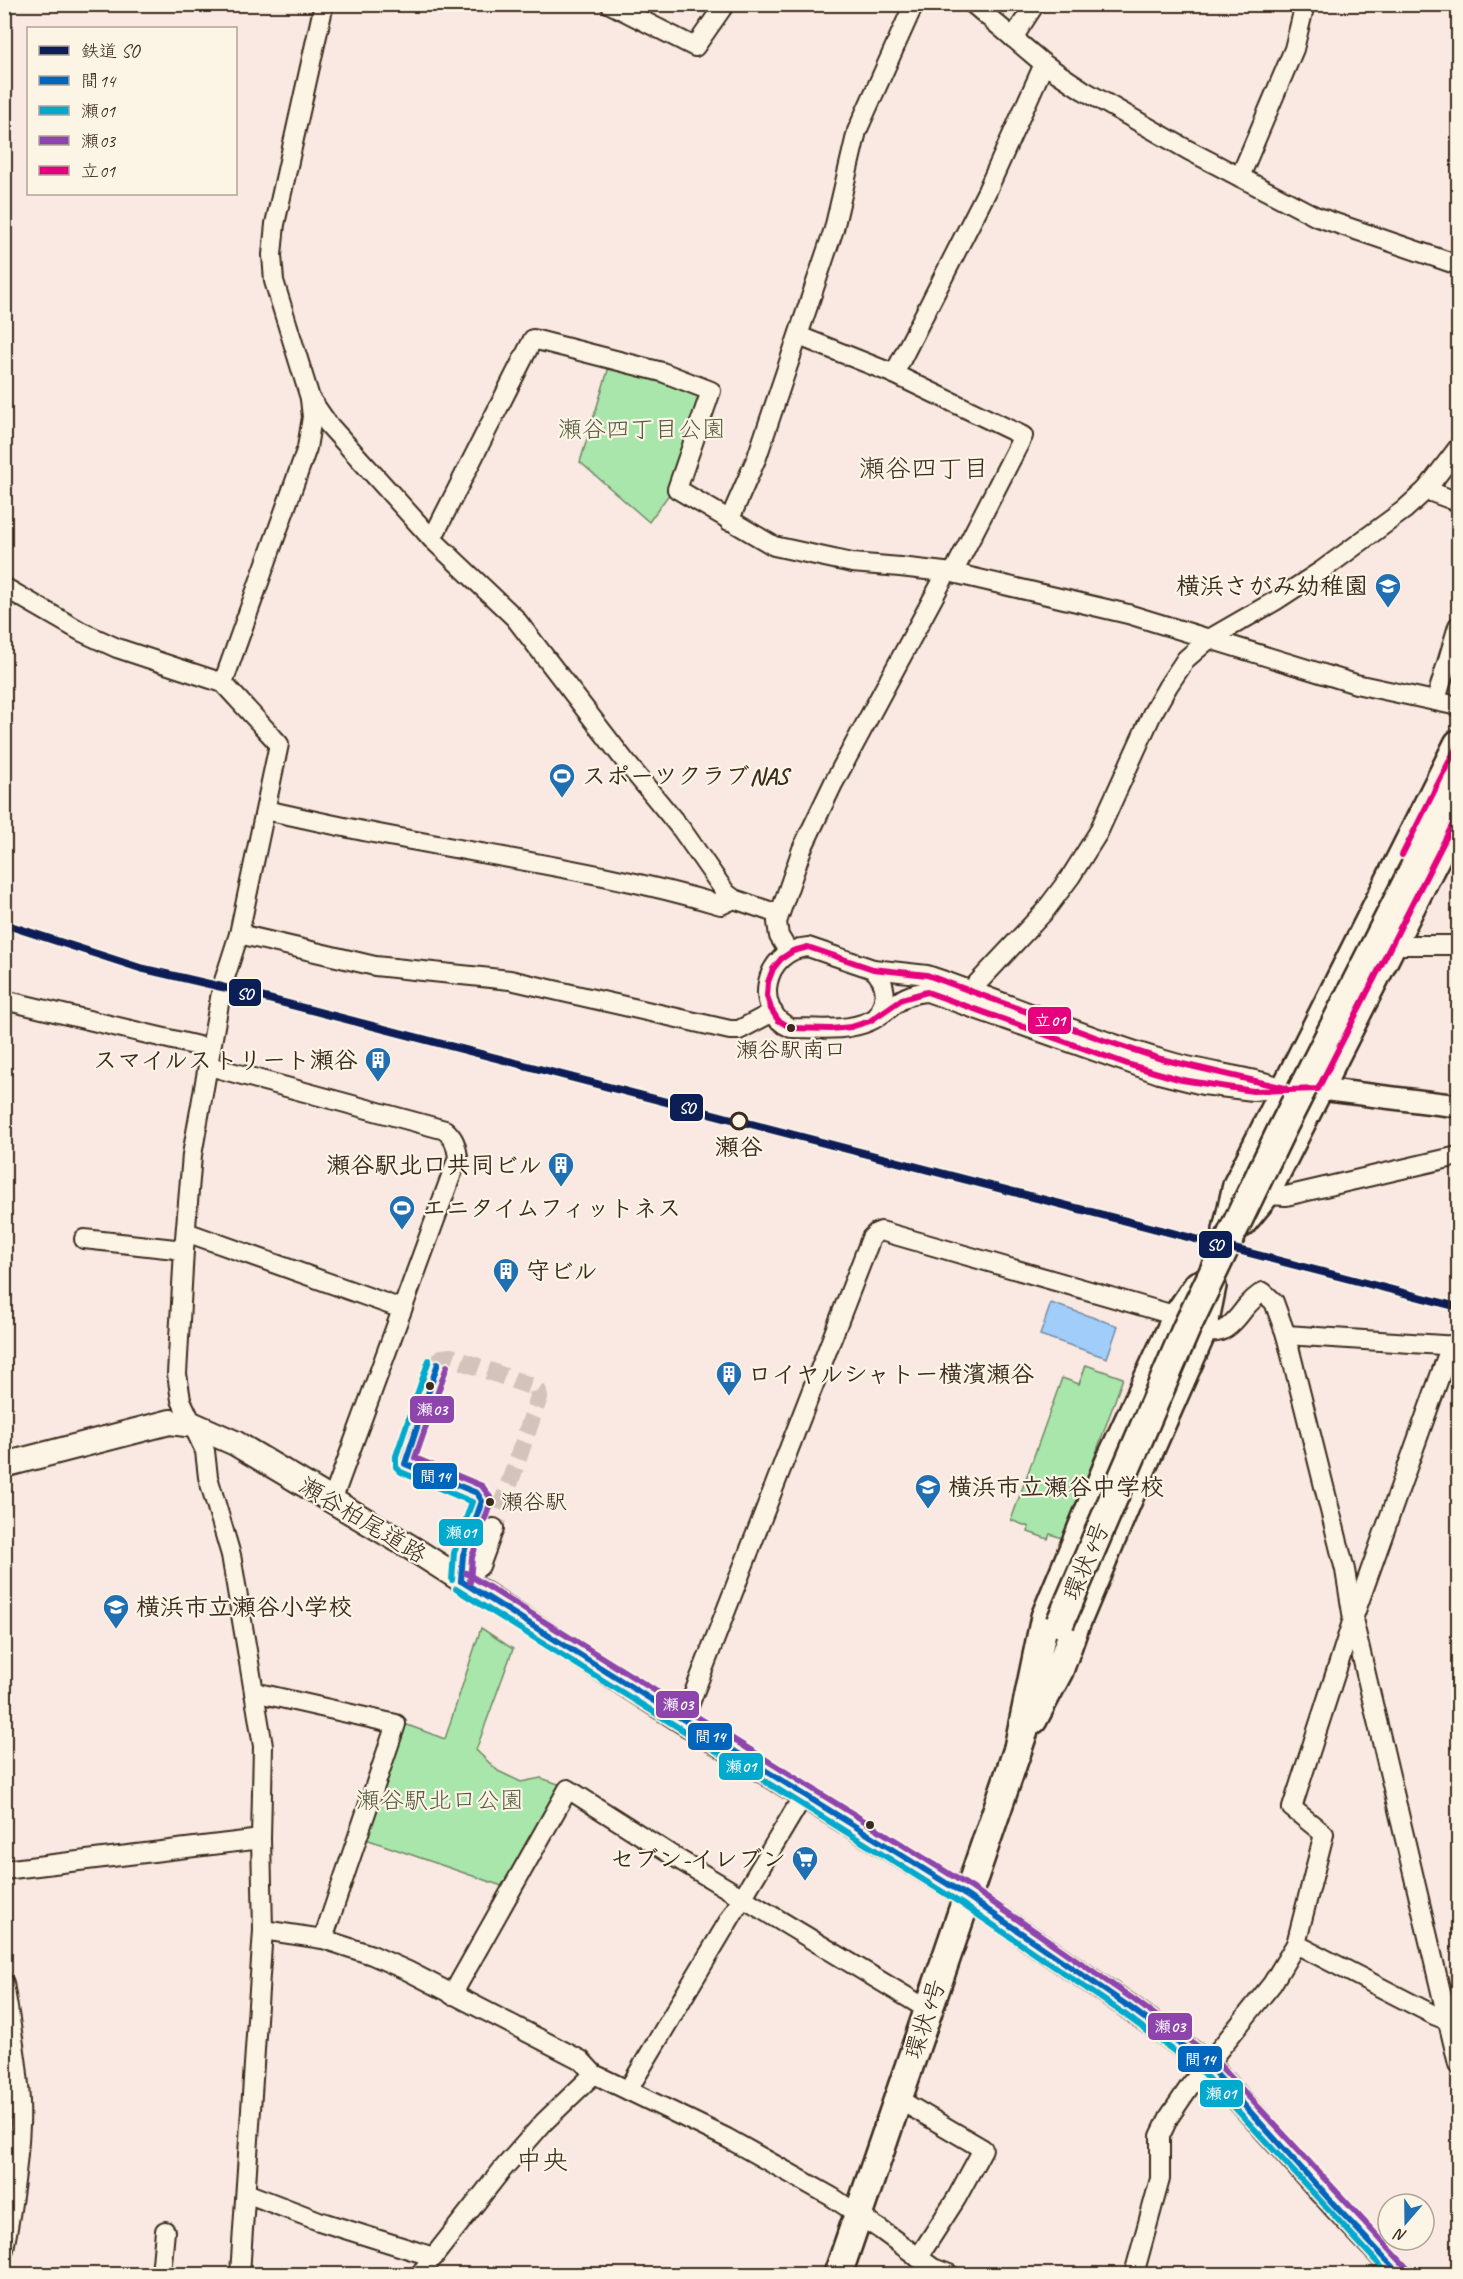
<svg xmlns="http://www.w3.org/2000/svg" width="1463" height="2279" font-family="Caveat,'Klee One',sans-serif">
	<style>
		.green { fill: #a9e6ac; stroke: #728865; stroke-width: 1.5 }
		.water { fill: #a0cdfa; stroke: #788ca2; stroke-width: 1.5 }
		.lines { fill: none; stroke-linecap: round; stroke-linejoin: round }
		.minor-tunnel { stroke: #d3c3bb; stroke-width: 18; stroke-dasharray: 18 9; stroke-linecap: butt }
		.minor-casing { stroke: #3b2a1e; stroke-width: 22 }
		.tertiary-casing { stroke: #3b2a1e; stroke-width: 26 }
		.secondary-casing { stroke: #3b2a1e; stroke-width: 28 }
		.primary-casing { stroke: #3b2a1e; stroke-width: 32 }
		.minor { stroke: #fcf5e5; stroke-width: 18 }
		.tertiary { stroke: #fcf5e5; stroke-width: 21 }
		.secondary { stroke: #fcf5e5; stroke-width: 24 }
		.primary { stroke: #fcf5e5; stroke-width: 27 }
		.primary-bridge-casing { stroke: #3b2a1e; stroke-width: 32; stroke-linecap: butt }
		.primary-bridge { stroke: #fcf5e5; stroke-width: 27 }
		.bus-1-casing { stroke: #fcf5e5; stroke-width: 10 }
		.bus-2-casing { stroke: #fcf5e5; stroke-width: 10 }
		.bus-3-casing { stroke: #fcf5e5; stroke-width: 10 }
		.bus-4-casing { stroke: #fcf5e5; stroke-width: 10 }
		.bus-1 { stroke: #0065bd; stroke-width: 6 }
		.bus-2 { stroke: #00a9ce; stroke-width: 6 }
		.bus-3 { stroke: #8e44ad; stroke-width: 6 }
		.bus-4 { stroke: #e5007d; stroke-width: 6 }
		.rail-1-casing { stroke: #fcf5e5; stroke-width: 12 }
		.rail-1 { stroke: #0c1e56; stroke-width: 8 }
		.bus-dot { fill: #3b2a1e; stroke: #fcf5e5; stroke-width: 2 }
		.stop-dot { fill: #fcf5e5; stroke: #3b2a1e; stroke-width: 3 }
		.labels { text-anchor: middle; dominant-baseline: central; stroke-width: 4.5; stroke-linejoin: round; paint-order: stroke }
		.bus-label { font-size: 22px; fill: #3b2a1e; stroke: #fcf5e5 }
		.park-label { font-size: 24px; fill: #565942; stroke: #fcf5e5 }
		.poi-label { font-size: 24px; font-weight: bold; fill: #3b2a1e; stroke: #fcf5e5; text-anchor: start }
		.stop-label { font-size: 24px; font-weight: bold; fill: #3b2a1e; stroke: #fcf5e5 }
		.street-label { font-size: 24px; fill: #3b2a1e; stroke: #fcf5e5 }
		.neighbourhood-label { font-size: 26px; fill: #3b2a1e; stroke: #fcf5e5 }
		.line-badge { stroke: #fcf5e5; stroke-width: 2 }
		.badge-label { font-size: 16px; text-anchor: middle; font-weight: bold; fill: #fff }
	</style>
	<rect width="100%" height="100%" fill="#f9e9e2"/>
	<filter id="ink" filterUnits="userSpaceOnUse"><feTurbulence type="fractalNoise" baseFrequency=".0167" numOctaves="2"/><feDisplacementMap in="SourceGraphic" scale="12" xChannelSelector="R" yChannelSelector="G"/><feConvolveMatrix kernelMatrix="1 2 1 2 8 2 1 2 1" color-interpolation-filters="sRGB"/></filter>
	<g filter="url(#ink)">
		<g class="green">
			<path d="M609 367 653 377 706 396 670 493 649 522 580 462Z"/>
			<path d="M1086 1365 1123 1378 1065 1539 1050 1534 1048 1539 1028 1532 1029 1527 1011 1520 1062 1378 1079 1384Z"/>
			<path d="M481 1628 513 1649 476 1750 498 1771 521 1782 541 1778 564 1786 502 1886 363 1838 402 1723 445 1739Z"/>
		</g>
		<path class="water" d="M1051 1303 1118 1326 1107 1358 1040 1335Z"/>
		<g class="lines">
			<path class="minor-tunnel" d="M476 1522 482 1501 477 1493 405 1464V1459L438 1363 442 1358 451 1357 533 1387 538 1391 539 1397 494 1528"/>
			<g class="minor-casing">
				<g id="minor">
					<path d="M324 4 275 224 272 255 274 281 310 398 328 424 432 539 515 618 625 761 682 830 726 893 734 899 778 914"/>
					<path d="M610 4 695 47 725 4"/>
					<path d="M973 4 1044 64 1083 90 1188 150 1315 216 1458 265"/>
					<path d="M1013 38 1035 4"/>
					<path d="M1240 177 1294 49 1305 4"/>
					<path d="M799 336 894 374 1023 436 953 573"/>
					<path d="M894 374 987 191 1044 64"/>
					<path d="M1426 490 1458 502"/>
					<path d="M729 521 757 457 834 229 857 131 914 4"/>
					<path d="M432 539 533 339 662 372 711 391 677 489 774 546 852 563 900 567 953 573 1128 614 1356 684 1458 706"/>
					<path d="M4 587 82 632 117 648 223 683"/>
					<path d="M1436 700 1458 626"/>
					<path d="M266 810C311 820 355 830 400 838 508 859 616 874 721 905L734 899"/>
					<path d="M239 934 279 744 223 683 307 448 312 417 310 399"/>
					<path d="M1391 945H1458"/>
					<path d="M808 947 873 969 927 975 942 980C1015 1006 1087 1037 1161 1059 1202 1072 1245 1075 1285 1088L1253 1091 1203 1085 1159 1074 927 992C899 993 892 1011 870 1021 846 1032 816 1028 791 1028 751 1011 764 950 808 947Z"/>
					<path d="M788 951 779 936 777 922 802 849 833 784 946 574"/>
					<path d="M873 969C888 984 887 998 878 1015"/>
					<path d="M971 990 1044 912 1071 876 1098 833 1152 714 1168 686 1186 659 1209 639 1275 601 1321 571 1404 510 1426 490 1458 448"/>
					<path d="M4 1000 211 1049"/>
					<path d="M209 1066 445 1130C454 1138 456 1144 458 1157L332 1501"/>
					<path d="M1256 1192 1265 1195 1286 1196 1458 1156"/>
					<path d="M186 1232 402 1309"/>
					<path d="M84 1239 184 1250"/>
					<path d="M1286 1335 1458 1346"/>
					<path d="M461 1581 480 1566 494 1528"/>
					<path d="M461 1581 463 1555 476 1522"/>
					<path d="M254 1692 396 1724 323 1939"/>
					<path d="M683 1721 871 1238 876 1233 881 1231 1177 1316C1212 1335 1219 1343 1245 1308 1251 1301 1255 1297 1263 1292L1274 1302 1286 1335 1345 1570 1353 1619 1458 2064"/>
					<path d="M4 1870 261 1839"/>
					<path d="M263 1930 323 1939 372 1955 408 1971 581 2060 594 2074 727 2138 832 2197 881 2230 933 2268 949 2274"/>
					<path d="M1296 1944 1434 2015 1457 2024"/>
					<path d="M4 1983C11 2029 22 2078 20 2125 18 2166 12 2208 4 2249"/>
					<path d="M452 1995 568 1789 678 1859 927 2009"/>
					<path d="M628 2090 803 1796"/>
					<path d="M898 2099 983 2149 956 2199 918 2258"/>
					<path d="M246 2193 319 2221 434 2257"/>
					<path d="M161 2274 165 2231"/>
					<path d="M240 2274 263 1930 261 1839 263 1746 231 1555 208 1477 205 1451 181 1400 177 1374 184 1250 192 1155 222 987 239 934 375 966 510 980 730 1030H739L773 1012"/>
					<path d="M420 2274 501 2171 544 2122 594 2074"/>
					<path d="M1134 2274 1160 2179V2136L1169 2117 1190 2086 1272 1984 1296 1944 1324 1834 1292 1808 1353 1619 1451 1345"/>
				</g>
			</g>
			<g class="tertiary-casing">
				<path id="tertiary" d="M1304 1089 1329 1090 1458 1106"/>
			</g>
			<g class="secondary-casing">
				<path id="secondary" d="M4 1465 170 1422 194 1425 235 1443 410 1547 683 1721 967 1896 1128 2006 1207 2064 1339 2210 1400 2274"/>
			</g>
			<g class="primary-casing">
				<g id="primary">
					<path d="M1242 1223 1265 1195 1458 814"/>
					<path d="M1227 1230 1237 1185 1458 744"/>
					<path d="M1033 1720 1059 1671 1075 1626 1130 1495 1203 1330 1212 1286"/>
					<path d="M1018 1748 1045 1617 1109 1463 1177 1316 1198 1285"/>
					<path d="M838 2274 1024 1731"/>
				</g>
			</g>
			<use href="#minor" class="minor"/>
			<use href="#tertiary" class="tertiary"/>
			<use href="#secondary" class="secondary"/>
			<use href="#primary" class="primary"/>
			<g class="primary-bridge-casing">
				<path id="primary-bridge" d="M1060 1623 1186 1329 1281 1131 1458 781"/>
			</g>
			<use href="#primary-bridge" class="primary-bridge"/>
			<g class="bus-1-casing">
				<g id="bus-1">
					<path d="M438 1363 405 1464 477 1493 482 1501 463 1555 461 1581"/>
					<path d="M461 1581 967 1896 1128 2006 1207 2064 1339 2210 1400 2274"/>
				</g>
			</g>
			<g class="bus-2-casing">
				<g id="bus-2">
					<path d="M429 1360 396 1456V1467L401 1472 472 1502 454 1553 452 1580"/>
					<path d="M456 1589 962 1904 1123 2013 1201 2071 1388 2274"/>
				</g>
			</g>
			<g class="bus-3-casing">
				<g id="bus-3">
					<path d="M447 1366 415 1458 482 1486 490 1497V1504L472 1557 470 1582"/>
					<path d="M466 1573 972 1888 1133 1999 1212 2057 1407 2268"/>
				</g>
			</g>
			<g class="bus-4-casing">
				<g id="bus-4">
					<path d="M1402 855 1458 744"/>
					<path d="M1285 1088 1161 1059 1106 1041 927 975 873 969 808 947 793 951 781 959 773 969 768 982 767 996 771 1009 778 1020 791 1028 831 1029 851 1027 870 1021 902 999 927 992 1130 1065 1182 1080 1253 1091 1318 1089 1458 814"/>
				</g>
			</g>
			<use href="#bus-1" class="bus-1"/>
			<use href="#bus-2" class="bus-2"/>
			<use href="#bus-3" class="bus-3"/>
			<use href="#bus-4" class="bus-4"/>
			<g class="rail-1-casing">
				<path id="rail-1" d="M4 924 140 968 222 987 1458 1307"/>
			</g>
			<use href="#rail-1" class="rail-1"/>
		</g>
	</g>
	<defs>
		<g id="school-pin" transform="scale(1.35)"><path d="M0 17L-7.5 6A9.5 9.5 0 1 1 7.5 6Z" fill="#1f6fb2" stroke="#fcf5e5"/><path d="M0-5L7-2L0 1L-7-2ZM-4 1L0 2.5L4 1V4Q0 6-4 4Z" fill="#fff"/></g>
		<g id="stadium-pin" transform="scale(1.35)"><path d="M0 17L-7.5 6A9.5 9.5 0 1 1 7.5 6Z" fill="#1f6fb2" stroke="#fcf5e5"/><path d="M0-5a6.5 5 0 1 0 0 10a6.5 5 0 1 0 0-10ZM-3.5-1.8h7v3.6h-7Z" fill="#fff"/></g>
		<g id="building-pin" transform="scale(1.35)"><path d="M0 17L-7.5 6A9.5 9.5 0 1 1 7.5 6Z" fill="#1f6fb2" stroke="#fcf5e5"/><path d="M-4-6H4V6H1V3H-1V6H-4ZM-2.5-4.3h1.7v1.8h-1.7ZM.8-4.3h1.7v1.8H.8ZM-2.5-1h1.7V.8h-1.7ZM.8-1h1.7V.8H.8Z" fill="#fff"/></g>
		<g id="supermarket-pin" transform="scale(1.35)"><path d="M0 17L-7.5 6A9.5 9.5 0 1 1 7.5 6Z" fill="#1f6fb2" stroke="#fcf5e5"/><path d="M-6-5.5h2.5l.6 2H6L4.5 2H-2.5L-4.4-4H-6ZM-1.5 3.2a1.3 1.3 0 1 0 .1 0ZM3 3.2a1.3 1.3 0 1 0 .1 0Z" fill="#fff"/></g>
	</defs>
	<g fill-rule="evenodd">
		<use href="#school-pin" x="1388" y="586"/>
		<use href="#stadium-pin" x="562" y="776"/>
		<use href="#building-pin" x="378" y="1060"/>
		<use href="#building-pin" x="561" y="1165"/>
		<use href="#stadium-pin" x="402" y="1208"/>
		<use href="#building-pin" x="506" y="1271"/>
		<use href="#building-pin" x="729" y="1374"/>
		<use href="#school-pin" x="928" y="1487"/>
		<use href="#school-pin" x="116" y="1607"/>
		<use href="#supermarket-pin" x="805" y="1859"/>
	</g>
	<g class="bus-dot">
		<circle cx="791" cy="1028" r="5"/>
		<circle cx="430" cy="1386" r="5"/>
		<circle cx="490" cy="1502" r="5"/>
		<circle cx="870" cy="1825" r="5"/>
	</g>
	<circle class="stop-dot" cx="739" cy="1121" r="8"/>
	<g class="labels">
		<g class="bus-label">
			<text x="791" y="1050">瀬谷駅南口</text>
			<text x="501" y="1502" text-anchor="start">瀬谷駅</text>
		</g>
		<g class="park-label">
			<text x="642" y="429">瀬谷四丁目公園</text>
			<text x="440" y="1800">瀬谷駅北口公園</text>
		</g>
		<g class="poi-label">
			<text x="1368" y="586" text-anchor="end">横浜さがみ幼稚園</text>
			<text x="582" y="776">スポーツクラブNAS</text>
			<text x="358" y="1060" text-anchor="end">スマイルストリート瀬谷</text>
			<text x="542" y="1165" text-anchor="end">瀬谷駅北口共同ビル</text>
			<text x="422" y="1208">エニタイムフィットネス</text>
			<text x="526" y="1271">守ビル</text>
			<text x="748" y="1374">ロイヤルシャトー横濱瀬谷</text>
			<text x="948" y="1487">横浜市立瀬谷中学校</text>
			<text x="136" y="1607">横浜市立瀬谷小学校</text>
			<text x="786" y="1859" text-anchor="end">セブン-イレブン</text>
		</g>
		<g class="stop-label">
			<text x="739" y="1147">瀬谷</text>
		</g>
		<g class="street-label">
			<text transform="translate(363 1520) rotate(31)">瀬谷柏尾道路</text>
			<text transform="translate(1086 1561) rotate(-67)">環状4号</text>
			<text transform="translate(925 2019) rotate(-72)">環状4号</text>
		</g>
		<g class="neighbourhood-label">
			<text x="924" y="468">瀬谷四丁目</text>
			<text x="542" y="2160">中央</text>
		</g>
	</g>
	<g class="line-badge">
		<rect x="228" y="978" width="34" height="29" rx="6" fill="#0c1e56"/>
		<rect x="1027" y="1006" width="45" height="29" rx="6" fill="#e5007d"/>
		<rect x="669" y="1093" width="35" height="29" rx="6" fill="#0c1e56"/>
		<rect x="1198" y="1230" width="35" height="29" rx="6" fill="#0c1e56"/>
		<rect x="409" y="1395" width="46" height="29" rx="6" fill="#8e44ad"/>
		<rect x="412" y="1462" width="46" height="28" rx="6" fill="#0065bd"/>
		<rect x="438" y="1518" width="46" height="29" rx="6" fill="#00a9ce"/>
		<rect x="655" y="1690" width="45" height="29" rx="6" fill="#8e44ad"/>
		<rect x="687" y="1722" width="46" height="29" rx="6" fill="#0065bd"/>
		<rect x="718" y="1752" width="46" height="29" rx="6" fill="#00a9ce"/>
		<rect x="1147" y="2012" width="46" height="29" rx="6" fill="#8e44ad"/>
		<rect x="1177" y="2045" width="46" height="28" rx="6" fill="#0065bd"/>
		<rect x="1199" y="2079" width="45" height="29" rx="6" fill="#00a9ce"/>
	</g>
	<g class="badge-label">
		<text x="245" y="999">SO</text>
		<text x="1050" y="1026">立01</text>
		<text x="687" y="1113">SO</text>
		<text x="1215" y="1250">SO</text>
		<text x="432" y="1415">瀬03</text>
		<text x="435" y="1482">間14</text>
		<text x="461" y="1538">瀬01</text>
		<text x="678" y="1710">瀬03</text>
		<text x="710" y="1742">間14</text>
		<text x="741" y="1772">瀬01</text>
		<text x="1170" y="2032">瀬03</text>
		<text x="1200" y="2065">間14</text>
		<text x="1221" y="2099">瀬01</text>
	</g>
	<rect width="1463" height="2279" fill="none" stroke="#fcf5e5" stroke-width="24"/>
	<rect x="12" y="12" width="1439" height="2255" fill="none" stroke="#3b2a1e" stroke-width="2" filter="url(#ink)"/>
	<rect x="27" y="27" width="210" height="168" fill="#fcf5e5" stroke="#afa495" stroke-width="1.5"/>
	<rect x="39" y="46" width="30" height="9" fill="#0c1e56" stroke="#afa495" stroke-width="1.5"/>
	<text x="81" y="57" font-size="18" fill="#3b2a1e">鉄道 SO</text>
	<rect x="39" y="76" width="30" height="9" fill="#0065bd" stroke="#afa495" stroke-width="1.5"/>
	<text x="81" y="87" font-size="18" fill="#3b2a1e">間14</text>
	<rect x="39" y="106" width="30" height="9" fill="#00a9ce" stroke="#afa495" stroke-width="1.5"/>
	<text x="81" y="117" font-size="18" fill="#3b2a1e">瀬01</text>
	<rect x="39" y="136" width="30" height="9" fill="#8e44ad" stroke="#afa495" stroke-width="1.5"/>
	<text x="81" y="147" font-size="18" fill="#3b2a1e">瀬03</text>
	<rect x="39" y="166" width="30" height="9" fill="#e5007d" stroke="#afa495" stroke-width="1.5"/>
	<text x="81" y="177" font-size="18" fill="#3b2a1e">立01</text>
	<g transform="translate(1406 2222) rotate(200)"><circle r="28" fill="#fcf5e5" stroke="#afa495" stroke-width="1.5"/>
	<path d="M0-4.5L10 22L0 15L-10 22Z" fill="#1f6fb2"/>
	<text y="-9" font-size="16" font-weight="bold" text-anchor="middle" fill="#3b2a1e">N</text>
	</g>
</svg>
